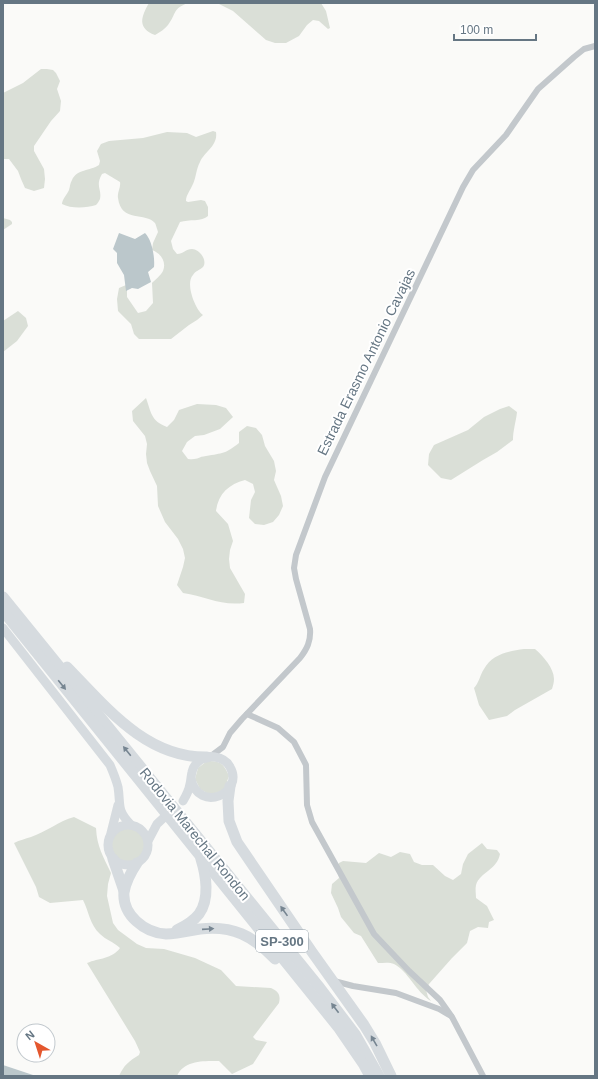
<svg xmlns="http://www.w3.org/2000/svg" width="598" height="1079" font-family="Helvetica,sans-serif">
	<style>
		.green { fill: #dadfd7 }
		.water { fill: #bbc7cb }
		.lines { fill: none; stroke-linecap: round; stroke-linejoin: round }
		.street { stroke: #c3c8cc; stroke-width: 6 }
		.secondary { stroke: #d6dbdf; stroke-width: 9 }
		.highway { stroke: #d6dbdf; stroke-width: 11 }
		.oneway { fill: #768591 }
		.labels { text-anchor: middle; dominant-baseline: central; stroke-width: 4; stroke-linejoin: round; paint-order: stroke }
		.shield { fill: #fff; stroke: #939fa8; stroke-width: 1 }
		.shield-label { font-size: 13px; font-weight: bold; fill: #657683 }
		.street-label { font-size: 14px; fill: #657683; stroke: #fff }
	</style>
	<rect width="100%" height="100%" fill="#fafaf8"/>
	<g class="green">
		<path d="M149 3H188C172 9 177 13 168 25 165 29 160 32 155 35 137 28 141 17 149 3Z"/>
		<path d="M217 3H321L326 11 330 28 328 29 319 21 313 20 307 25 299 36 286 43H275L266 40 233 11Z"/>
		<path d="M41 69H47L53 70 56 73 60 81 57 89 61 101 60 111 51 121 34 146V151L44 169 45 179 44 188 34 191 25 188 21 179 18 171 9 159H3V93L23 83Z"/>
		<path d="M213 131 216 132C218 146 205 151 200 162 196 169 196 179 192 186 190 191 186 195 186 201L188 202 201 200 205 201 208 207V216C202 222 189 219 180 222L171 241 173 249 177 254C183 254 186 249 192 249 199 249 208 260 203 267 200 270 195 271 193 275 185 283 195 309 203 315L197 320 189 325 171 339H139L134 334 131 324 118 311 117 299 119 288 126 285 127 286V297L138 313 146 311 153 303 152 283C155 280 161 275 163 271 167 261 160 253 152 250L153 243 158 232C157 229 156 225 155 223 146 212 121 223 118 198 117 192 121 188 120 182L105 173 102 174C95 186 102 189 100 199 99 201 98 203 96 205 87 208 71 209 62 204 62 199 67 195 69 190 70 187 70 183 72 180 77 169 90 171 99 165L100 161 97 151 101 144 109 141 143 138 167 132 187 133 196 137Z"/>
		<path d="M3 218 10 220 12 222V224L3 230Z"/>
		<path d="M18 311 26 318 28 326 17 341 3 352V321Z"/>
		<path d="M146 398C151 412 151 421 167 427L174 420 179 410 197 404 216 405 226 408 233 417 220 429 204 435 195 436 187 442 182 451 188 459C199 460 197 457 206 456 223 453 225 454 239 443V432L247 426 256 428 262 435 265 446 274 461 276 471 274 480 281 496 283 506 279 515 273 522 264 525 255 524 249 518 251 500 255 492 253 484 245 480C229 484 218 494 216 511L228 524 233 541 230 550 229 559 230 568 245 594 244 603C220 606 205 596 183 593L177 585 183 567 185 558 183 549 178 539 165 522 158 506 157 486 150 471 147 463 146 454 147 444 145 436 133 421 132 411Z"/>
		<path d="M509 406 517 412C516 422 513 430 513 440L497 452 483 460 451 480 441 478 428 465 429 454 434 445 468 430 484 417 500 409Z"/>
		<path d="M524 649H535C543 656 554 668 554 679 554 682 553 686 552 689L515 710 507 716 489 720 479 705 474 688C479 683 480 675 484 669 492 654 509 651 524 649Z"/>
		<path d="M207 761C221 760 224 765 229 776L224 790 210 795 200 789 195 779 198 768Z"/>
		<path d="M74 817 96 828C97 847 103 856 111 873L108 884 107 896 113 923 118 930 137 944 146 948 164 949 195 958 221 970 236 986 271 988C278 991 281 995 279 1003L253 1037 256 1040 267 1042 253 1064 232 1074 219 1061C204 1061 184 1060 177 1076H119C124 1065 129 1061 139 1055L140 1052 135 1041 87 963C99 958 112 959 120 948 114 942 106 940 100 934 90 925 89 912 83 900L50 903 39 897 36 887 14 843C20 840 25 839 31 837 46 832 59 821 74 817Z"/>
		<circle cx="128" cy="845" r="17"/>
		<path d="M482 843 487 849 497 850 500 854C497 870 480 872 476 885 475 889 476 894 476 898L487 906 494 920 489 922 488 928 478 927 470 931 467 943 452 958 429 984 426 990 428 997 431 1001C416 992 408 971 394 964 390 962 383 963 378 963L361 936 354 933 341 917 338 908 331 893 332 884 339 878 337 867 339 863 343 861 366 863 379 853 391 857 400 852 410 854 414 862 422 865H433L445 876 453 880 461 874 463 864 468 854Z"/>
	</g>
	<g class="water">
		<path d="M119 233 135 239 145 233C152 240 155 257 154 267L148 272 151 282 138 289 132 288 126 291 124 275 117 263V253L113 249Z"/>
		<path d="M3 1065 36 1076H3Z"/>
	</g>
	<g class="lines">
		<g class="street">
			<path d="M247 714 278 728 294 742 306 765 307 805 312 822 374 934 409 971 440 1000 452 1017 483 1076"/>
			<path d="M211 756 223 747 230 733 242 719 300 658C307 649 311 641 310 629L296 579 294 568 296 555 325 477 463 187 473 170 506 135 538 89 574 57 584 49 595 46"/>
			<path d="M334 981 353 986 396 993 439 1009 451 1016"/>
		</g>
		<g class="secondary">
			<path d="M3 628 110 765C113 772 116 779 118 787 121 805 116 810 131 825"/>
			<path d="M183 801C186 796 189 790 190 784 191 780 191 776 192 772 194 762 205 755 215 757 221 758 227 761 230 767 245 793 199 814 191 779"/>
			<circle cx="128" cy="845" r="20"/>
			<path d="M111 833 118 805"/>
			<path d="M148 841 157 824 172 810"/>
		</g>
		<g class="highway">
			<path d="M3 597 320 988 355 1034 379 1076"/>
			<path d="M3 611 338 1027 364 1065 370 1076"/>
			<path d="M67 667C106 707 146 758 207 757"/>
			<path d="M230 786 228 801 229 821 237 842 312 952 364 1025 375 1043 391 1076"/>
			<path d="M113 859 124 891"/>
			<path d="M137 863C131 872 126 881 124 892 122 915 145 933 166 934 177 934 189 931 200 929 233 925 253 936 275 959"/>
			<path d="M177 930C185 926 193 922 199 914 210 899 206 875 201 859"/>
		</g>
	</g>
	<defs><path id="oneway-solid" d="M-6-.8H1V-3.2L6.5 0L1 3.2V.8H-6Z"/></defs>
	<g class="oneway">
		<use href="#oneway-solid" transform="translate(62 685) rotate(51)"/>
		<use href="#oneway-solid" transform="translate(127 751) rotate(-129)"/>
		<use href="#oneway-solid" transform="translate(284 911) rotate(-125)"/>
		<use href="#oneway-solid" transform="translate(208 929) rotate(-4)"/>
		<use href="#oneway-solid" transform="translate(335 1008) rotate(-127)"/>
		<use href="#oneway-solid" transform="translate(374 1041) rotate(-120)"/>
	</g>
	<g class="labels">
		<rect class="shield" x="256" y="930" width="52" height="22" rx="3"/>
		<g class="shield-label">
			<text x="282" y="941">SP-300</text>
		</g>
		<g class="street-label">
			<text transform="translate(366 362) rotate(-64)">Estrada Erasmo Antonio Cavajas</text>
			<text transform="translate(195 834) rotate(51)">Rodovia Marechal Rondon</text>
		</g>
	</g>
	<rect width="598" height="1079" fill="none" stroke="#657683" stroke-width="8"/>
	<g transform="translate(36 1043) rotate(321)"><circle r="19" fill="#ffffff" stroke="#c1c8cd"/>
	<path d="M0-3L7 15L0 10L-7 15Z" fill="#e4572e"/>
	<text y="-6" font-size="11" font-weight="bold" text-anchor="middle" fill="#657683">N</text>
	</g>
	<path d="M454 34v6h82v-6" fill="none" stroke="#657683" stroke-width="2"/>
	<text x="460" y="34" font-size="12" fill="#657683" stroke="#ffffff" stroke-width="3" paint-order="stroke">100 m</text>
</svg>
